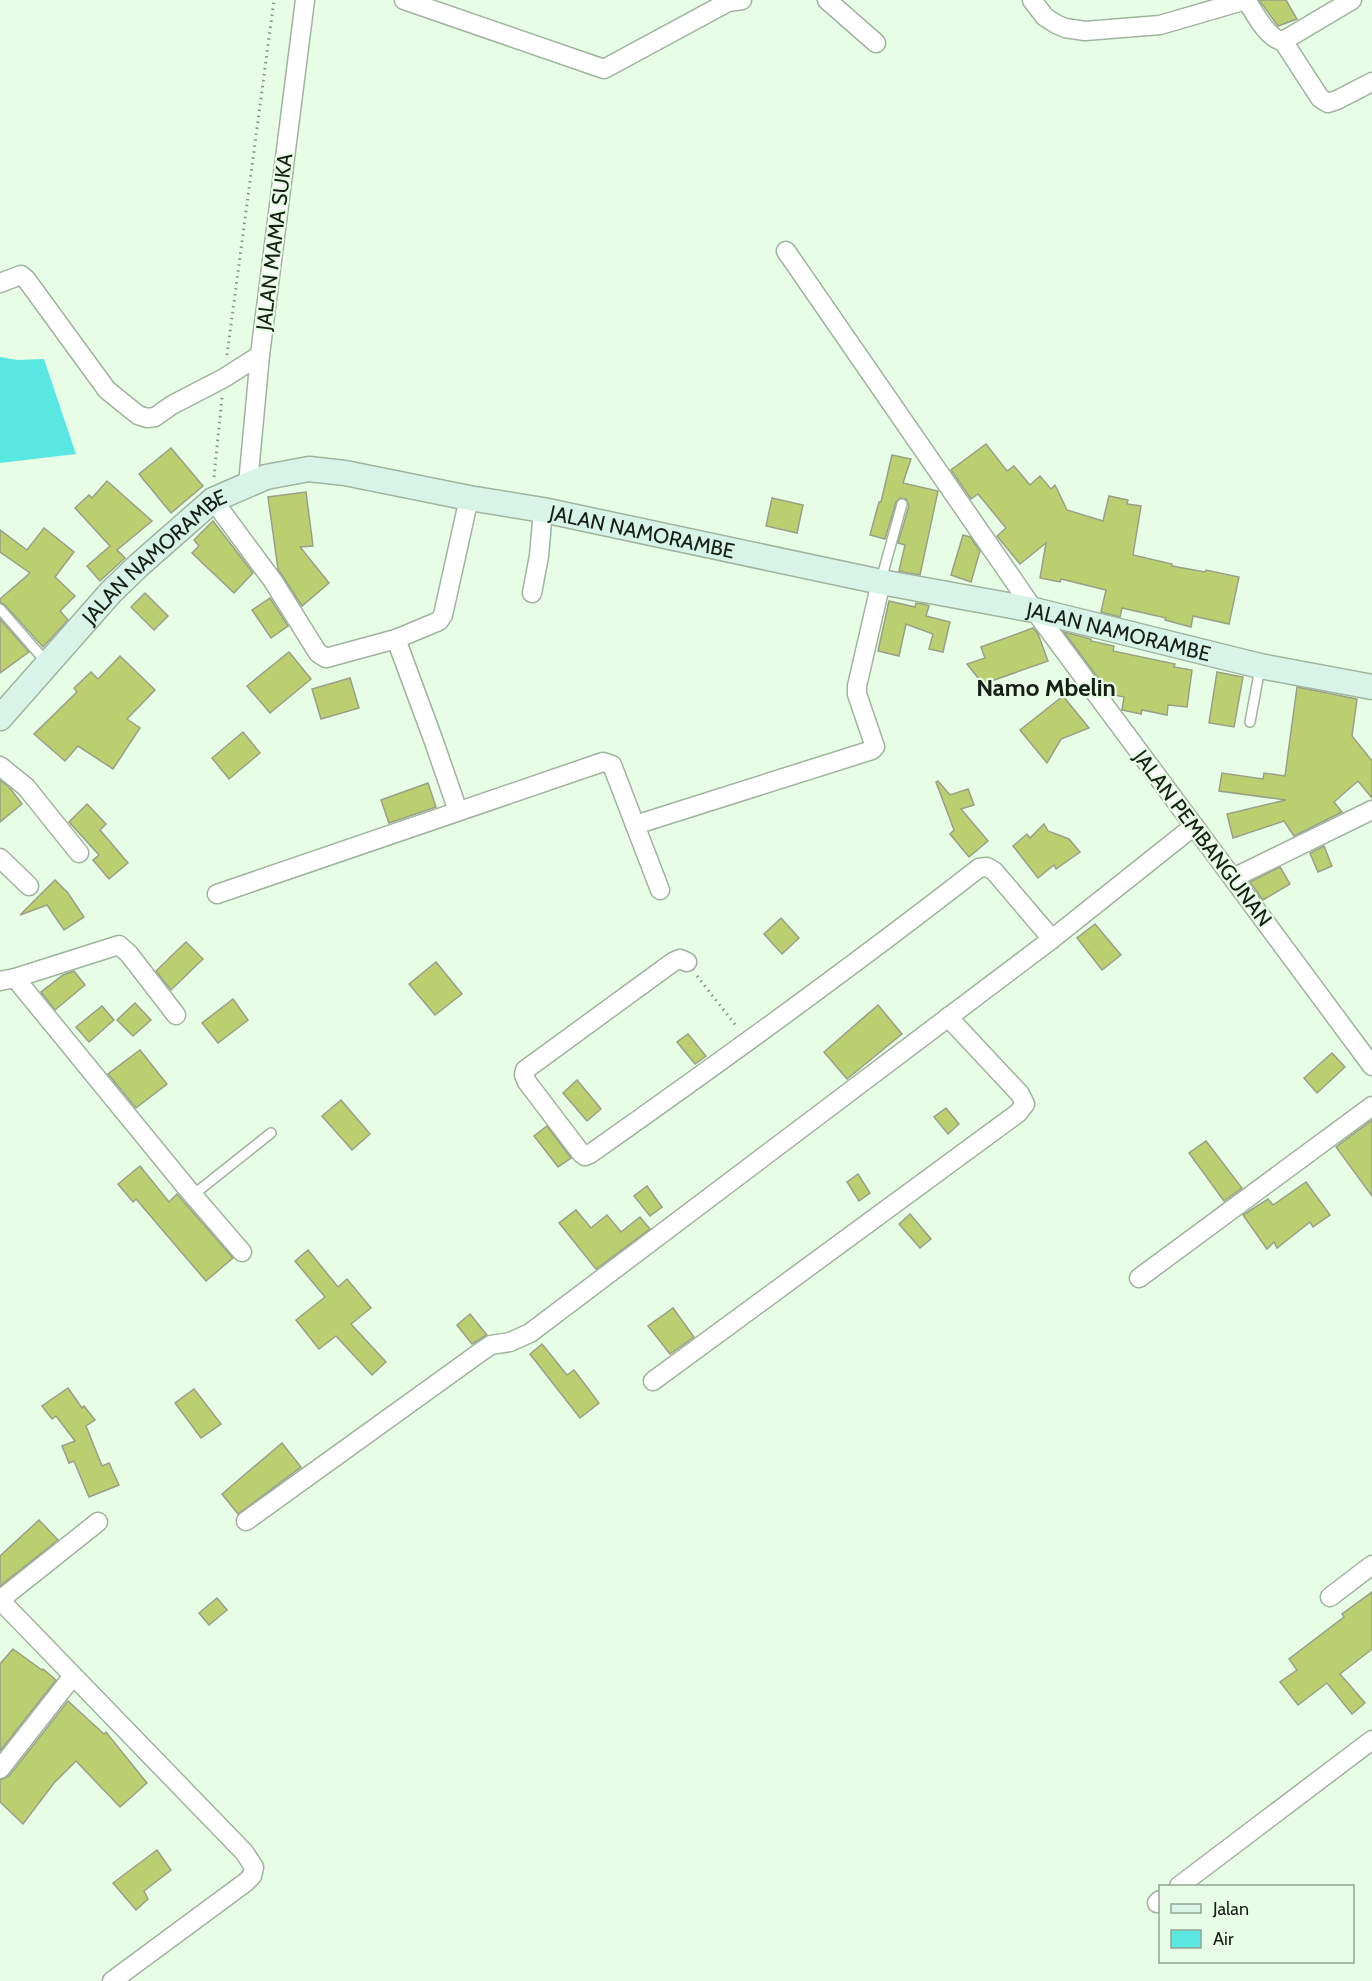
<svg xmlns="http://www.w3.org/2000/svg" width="1372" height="1981" font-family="Cabin,sans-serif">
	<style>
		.water { fill: #59e8e1 }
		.building { fill: #bbcf70; stroke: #9aa087; stroke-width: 1.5 }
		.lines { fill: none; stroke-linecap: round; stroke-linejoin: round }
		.service-casing { stroke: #a0b39e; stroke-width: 12 }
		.minor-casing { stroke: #a0b39e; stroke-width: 21 }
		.secondary-casing { stroke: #a0b39e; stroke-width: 27 }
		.path { stroke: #879686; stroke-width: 3; stroke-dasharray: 1.5 4.5; stroke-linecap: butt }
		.service { stroke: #fff; stroke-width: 9 }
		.minor { stroke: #fff; stroke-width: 18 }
		.secondary { stroke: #d8f4e8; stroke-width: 24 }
		.labels { text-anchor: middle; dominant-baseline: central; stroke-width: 4.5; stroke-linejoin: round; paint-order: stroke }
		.street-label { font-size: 21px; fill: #171f17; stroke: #e8fde6 }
		.quarter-label { font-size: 24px; font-weight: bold; fill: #171f17; stroke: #e8fde6 }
	</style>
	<rect width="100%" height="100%" fill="#e8fde6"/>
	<path class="water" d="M0 357 18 360 44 359 76 454 0 463Z"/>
	<g class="building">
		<path d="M1259 0H1286L1297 19 1278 26Z"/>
		<path d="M986 444 1007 471 1014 466 1030 485 1040 476 1051 489 1055 485 1067 510 1103 521 1109 496 1128 500 1127 504 1141 506 1133 555 1172 564V566L1205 572 1206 570 1239 577 1229 624 1193 616 1191 627 1165 620 1166 618 1122 608 1120 617 1101 612 1106 590 1061 579 1060 582 1040 578 1046 543 1020 564 997 536 1006 528 978 494 971 499 951 470Z"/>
		<path d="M171 448 203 486 171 513 139 474Z"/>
		<path d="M892 455 911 459 903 483 938 491 920 575 899 571 905 545 898 543 909 506 906 499 900 498 896 502 885 539 870 535 879 502H881Z"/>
		<path d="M107 481 152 521 117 550 125 558 100 581 87 566 110 546 75 508 89 495 92 498Z"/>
		<path d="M306 492 313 546 300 547 329 583 302 606 278 569 268 497Z"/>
		<path d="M772 498 803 505 797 533 766 526Z"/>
		<path d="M213 521 253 573 234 593 192 553 199 546 194 540Z"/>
		<path d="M44 528 74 552 55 577 75 596 60 611 68 620 43 647 5 605 0 602V599L30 573 0 552V530L27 550Z"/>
		<path d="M963 535 970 537 980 551 971 582 951 575Z"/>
		<path d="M145 593 168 616 154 630 131 607Z"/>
		<path d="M270 598 288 626 271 638 252 610Z"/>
		<path d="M889 601 915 607 916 603 924 604 929 606 926 616 950 622 943 652 929 649 933 634 906 624 899 656 878 651Z"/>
		<path d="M0 619 29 652 0 673Z"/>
		<path d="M1033 628 1038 634 1048 661 983 684 967 664 985 658 981 647Z"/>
		<path d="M1064 632 1091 639V641L1114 646 1113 651 1175 664 1174 667 1192 670 1187 707 1168 705 1167 715 1142 710 1141 714 1122 710 1124 697 1110 694Z"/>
		<path d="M289 652 311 679 270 713 247 686Z"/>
		<path d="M120 656 155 690 127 719 140 728 113 769 78 746 65 761 34 734 77 692 74 688 91 672 98 679Z"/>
		<path d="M1217 672 1243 677 1234 727 1209 723Z"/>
		<path d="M350 678 359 708 321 719 312 689Z"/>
		<path d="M1297 687 1357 699 1352 736 1372 761V798L1358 781 1334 802 1342 812 1294 836 1284 821 1233 838 1227 814 1286 800 1219 791 1222 773 1263 779 1264 773 1285 776Z"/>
		<path d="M1063 696 1089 728 1061 739 1047 763 1020 730Z"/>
		<path d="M243 732 260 753 229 779 212 758Z"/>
		<path d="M0 780 9 787 22 804 0 822Z"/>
		<path d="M938 781 950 795 968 789 974 805 961 809 988 841 969 857 950 834 954 830 936 782Z"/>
		<path d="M428 783 436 807 389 823 381 800Z"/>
		<path d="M87 804 106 824 100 830 128 863 109 879 93 860 99 855 69 822Z"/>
		<path d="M1044 824 1048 831 1069 839 1080 852 1056 869 1054 865 1038 878 1013 846 1027 834 1030 838Z"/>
		<path d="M1324 846 1332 866 1318 872 1310 853Z"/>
		<path d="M1280 867 1290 884 1263 900 1250 882Z"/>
		<path d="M55 880 68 893 84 917 64 930 47 905 20 915Z"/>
		<path d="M781 918 799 938 782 954 764 934Z"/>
		<path d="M1095 924 1121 955 1102 970 1077 938Z"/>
		<path d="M186 942 203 959 171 990 156 971Z"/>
		<path d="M436 962 462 994 435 1015 409 984Z"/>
		<path d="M74 971 85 985 55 1010 41 992 63 975Z"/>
		<path d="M233 999 248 1020 218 1043 202 1023Z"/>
		<path d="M135 1003 151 1020 133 1036 117 1020Z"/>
		<path d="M878 1005 902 1034 847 1079 824 1052Z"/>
		<path d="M102 1006 114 1020 89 1042 76 1027Z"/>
		<path d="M688 1034 706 1056 695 1064 677 1042Z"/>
		<path d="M140 1050 167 1084 136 1108 108 1074Z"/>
		<path d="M1332 1053 1345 1067 1317 1093 1304 1078Z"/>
		<path d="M577 1080 601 1109 587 1121 563 1093Z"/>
		<path d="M341 1100 370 1134 352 1150 322 1116Z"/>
		<path d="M946 1108 959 1124 948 1134 934 1117Z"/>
		<path d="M1372 1120V1196L1336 1147Z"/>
		<path d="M547 1126 571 1158 558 1167 534 1136Z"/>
		<path d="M1206 1141 1242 1188 1224 1201 1189 1153Z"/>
		<path d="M140 1166 169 1202 177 1194 233 1258 206 1281 136 1199 133 1202 118 1184Z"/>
		<path d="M858 1174 870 1193 859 1201 847 1182Z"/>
		<path d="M1306 1182 1330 1215 1313 1227 1310 1222 1277 1248 1274 1242 1267 1249 1243 1215 1268 1199 1273 1205Z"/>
		<path d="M647 1186 662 1207 650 1216 634 1196Z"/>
		<path d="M576 1210 591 1228 607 1215 621 1232 640 1217 650 1229 596 1269 559 1223Z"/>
		<path d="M910 1214 931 1239 920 1248 899 1224Z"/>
		<path d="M308 1250 338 1287 347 1279 371 1308 351 1324 386 1362 372 1375 336 1336 319 1349 296 1320 325 1297 295 1261Z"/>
		<path d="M673 1308 694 1337 670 1354 648 1326Z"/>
		<path d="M470 1314 487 1335 472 1344 457 1325Z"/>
		<path d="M542 1344 567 1375 574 1370 599 1403 580 1418 530 1354Z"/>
		<path d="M68 1388 82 1408 84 1406 95 1420 86 1426 102 1466 109 1463 119 1485 89 1497 74 1461 69 1463 62 1446 75 1441 56 1416 52 1419 42 1406Z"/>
		<path d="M194 1389 221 1424 201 1438 175 1403Z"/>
		<path d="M282 1443 301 1467 238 1514 222 1494Z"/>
		<path d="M39 1520 58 1540 0 1586V1556Z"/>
		<path d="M1372 1592V1649L1340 1674 1365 1703 1352 1714 1327 1683 1298 1705 1280 1682 1297 1670 1289 1659 1344 1617 1342 1614Z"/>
		<path d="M217 1598 227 1610 209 1625 199 1613Z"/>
		<path d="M13 1649 42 1670 43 1669 56 1680 0 1751V1664Z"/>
		<path d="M68 1701 104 1734 106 1732 147 1783 120 1807 76 1761 54 1783 23 1824 0 1802V1780L9 1776Z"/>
		<path d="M157 1850 171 1870 144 1891 148 1899 136 1910 113 1883Z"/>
	</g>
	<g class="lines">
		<g class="service-casing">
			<g id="service">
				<path d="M881 580 902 504"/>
				<path d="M0 609 47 663"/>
				<path d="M1250 722 1260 668"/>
				<path d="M193 1195 271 1133"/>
			</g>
		</g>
		<g class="minor-casing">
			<g id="minor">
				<path d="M404 0 604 69 728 2 742 0"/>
				<path d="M827 0 876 43"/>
				<path d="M1032 0 1045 17 1056 24 1065 28 1085 31 1160 25 1246 0"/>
				<path d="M1246 0C1254 12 1268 40 1283 41L1320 98 1328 103 1337 100 1372 82"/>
				<path d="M1283 41 1352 0"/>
				<path d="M786 251 1034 610 1372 1066"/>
				<path d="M0 283 21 275 26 279 107 390 138 415 147 418 155 417 172 405 224 378 260 355"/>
				<path d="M248 484 260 355 305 0"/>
				<path d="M213 500 273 581 318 653 326 658 396 639 439 621 443 615 469 498"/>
				<path d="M532 593 539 556 543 510"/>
				<path d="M396 639 433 739 458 811"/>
				<path d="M0 766 26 787 79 853"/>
				<path d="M635 825 872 750 875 747 857 694V686L881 582"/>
				<path d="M0 858 29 886"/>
				<path d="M1233 878 1372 810"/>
				<path d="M217 894 603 762 612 765 660 890"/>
				<path d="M687 962 680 959 673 962 525 1070 524 1075 527 1082 581 1153 585 1156 590 1154C722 1061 852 967 979 868L987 867 994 871 1052 939"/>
				<path d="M15 978 119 945 129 954 176 1015"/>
				<path d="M0 981 15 978 186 1187 242 1252"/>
				<path d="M1139 1278 1372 1106"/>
				<path d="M653 1381 1018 1113 1025 1104 1020 1094 948 1017"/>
				<path d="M246 1521 482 1351 491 1345 510 1342 530 1333 1052 939 1194 826"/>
				<path d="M1330 1597 1372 1565"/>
				<path d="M0 1600 244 1852 254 1867 252 1876 246 1882 112 1981"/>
				<path d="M0 1600 98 1522"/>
				<path d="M0 1769 73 1676"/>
				<path d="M1179 1886 1372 1740"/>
				<path d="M1157 1903 1160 1900"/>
			</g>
		</g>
		<g class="secondary-casing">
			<g id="secondary">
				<path id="s1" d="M0 718 111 592 139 565 213 500 266 477 309 469 345 473 469 498 543 510 881 582 1034 610 1260 666 1372 687"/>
			</g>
		</g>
		<g class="path">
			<path d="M227 355 274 0"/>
			<path d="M214 477 222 397"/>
			<path d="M697 976 737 1027"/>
		</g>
		<use href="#service" class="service"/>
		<use href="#minor" class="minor"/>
		<use href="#secondary" class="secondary"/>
	</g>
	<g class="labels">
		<g class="street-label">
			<text transform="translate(274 242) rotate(-83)">JALAN MAMA SUKA</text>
			<text stroke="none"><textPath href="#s1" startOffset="746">JALAN NAMORAMBE</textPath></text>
			<text stroke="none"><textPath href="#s1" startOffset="224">JALAN NAMORAMBE</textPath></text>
			<text stroke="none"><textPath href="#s1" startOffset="1233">JALAN NAMORAMBE</textPath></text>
			<text transform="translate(1203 838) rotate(53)">JALAN PEMBANGUNAN</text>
		</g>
		<g class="quarter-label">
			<text x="1046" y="687">Namo Mbelin</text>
		</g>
	</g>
	<rect x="1159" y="1885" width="195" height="78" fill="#e8fde6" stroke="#94a493" stroke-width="1.5"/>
	<rect x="1171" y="1904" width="30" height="9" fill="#d8f4e8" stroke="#94a493" stroke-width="1.5"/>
	<text x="1213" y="1915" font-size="18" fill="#171f17">Jalan</text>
	<rect x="1171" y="1930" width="30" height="18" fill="#59e8e1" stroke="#94a493" stroke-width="1.5"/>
	<text x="1213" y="1945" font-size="18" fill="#171f17">Air</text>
</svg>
